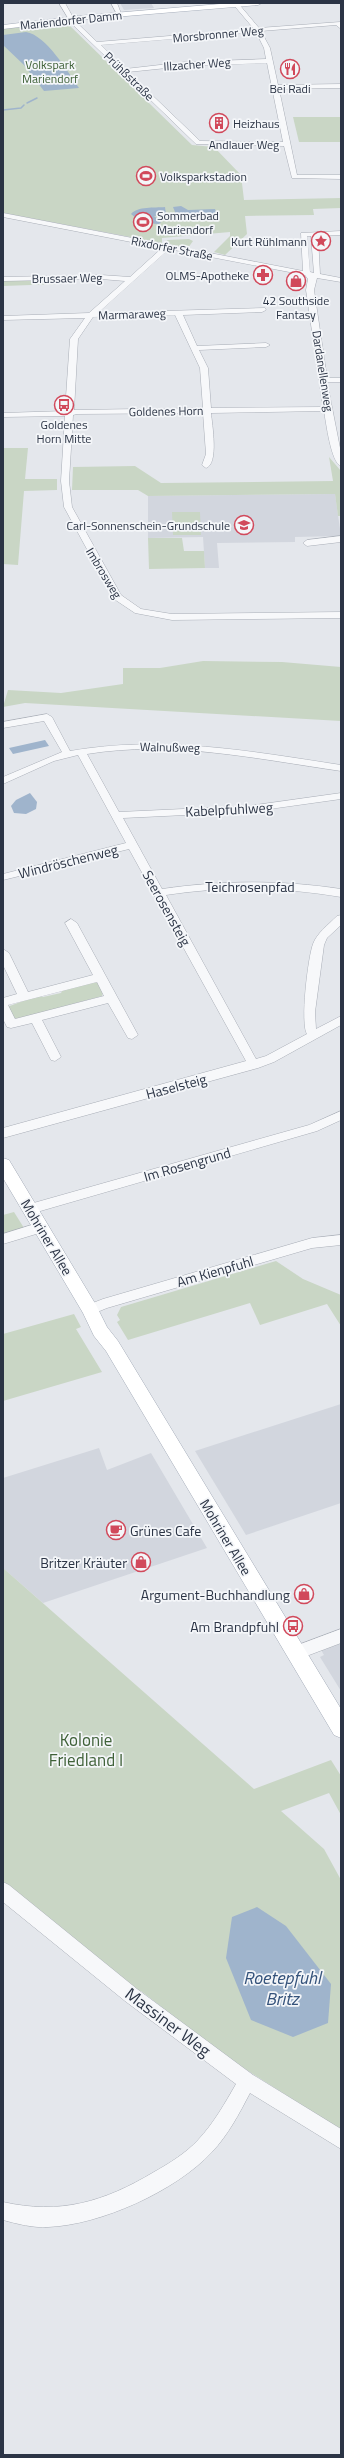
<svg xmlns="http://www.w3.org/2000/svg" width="344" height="2458" font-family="'Titillium Web',sans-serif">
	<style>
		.built { fill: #d2d6de }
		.green { fill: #c9d6c5 }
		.water { fill: #9fb4cc }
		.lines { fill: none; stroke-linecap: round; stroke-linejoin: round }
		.stream { stroke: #9fb4cc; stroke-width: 1.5 }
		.minor-casing { stroke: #a9aeb7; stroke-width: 1 }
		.major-casing { stroke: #a3abb8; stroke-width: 1 }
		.minor { fill: #f7f8fa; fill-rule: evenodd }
		.major { fill: #fff; fill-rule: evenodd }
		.labels { text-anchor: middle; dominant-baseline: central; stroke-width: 3.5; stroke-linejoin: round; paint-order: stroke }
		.far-street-label { font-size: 12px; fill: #2b3445; stroke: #f4f6f9 }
		.far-park-label { font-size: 12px; fill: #3f6138; stroke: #f4f6f9 }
		.far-poi-label { font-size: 12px; fill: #2b3445; stroke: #f4f6f9 }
		.street-label { font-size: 14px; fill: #2b3445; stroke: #f4f6f9 }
		.poi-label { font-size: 14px; fill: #2b3445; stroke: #f4f6f9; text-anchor: end }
		.near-park-label { font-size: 17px; fill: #3f6138; stroke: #f4f6f9 }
		.near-street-label { font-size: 17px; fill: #2b3445; stroke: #f4f6f9 }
		.near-water-label { font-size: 18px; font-style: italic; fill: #34527a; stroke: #f4f6f9 }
	</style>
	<rect width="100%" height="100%" fill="#e4e7ec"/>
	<g class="built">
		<path d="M120 3H151L154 8 124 10Z"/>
		<path d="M335 494 341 536 295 537V542L217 543 219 568H205L203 537 148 538V496Z"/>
		<path d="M341 1404V1503L246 1535 195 1451Z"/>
		<path d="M99 1448 107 1470 151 1453 207 1548 43 1603 3 1568V1478Z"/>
		<path d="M341 1640V1691L320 1657 324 1655 320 1648Z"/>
	</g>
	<g class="green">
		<path d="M65 21 192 145 214 147 241 175 244 200 341 198V208L313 209 314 215 245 216 247 234 225 255 214 252 230 236V232L162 238V243L3 213V29Z"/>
		<path d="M293 117H341V142H299Z"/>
		<path d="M189 239 193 241 188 248 169 244 167 240Z"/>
		<path d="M59 279V284L3 286V281Z"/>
		<path d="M3 448H28L25 479H57V490L24 491 18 565 3 564Z"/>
		<path d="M329 457 341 471V516H338L335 494 148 496 138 490H72L73 467 135 466 161 483 333 481Z"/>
		<path d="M172 512H200L201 535H173Z"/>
		<path d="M148 538H182L184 551H204L205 568 149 569Z"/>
		<path d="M203 661 282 662 341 667V721L25 703 3 707 8 690 61 693 123 684V668H160Z"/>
		<path d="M93 981 98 983 103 992 102 996 18 1019 12 1017 7 1007 39 995 43 997 61 993 63 989Z"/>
		<path d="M14 1212 24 1228 3 1234V1215Z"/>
		<path d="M276 1261 303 1279 341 1295V1326L327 1304 260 1325 250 1303 128 1340 117 1322 120 1320 117 1315 121 1307Z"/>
		<path d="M74 1314 81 1327 76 1329 102 1372 3 1401V1334Z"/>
		<path d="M3 1568 254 1789 331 1760 341 1776V1815L329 1793 281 1811 324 1849 341 1880V2130L226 2057 141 1991 139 1994 3 1885Z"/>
	</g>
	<g class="water">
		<path d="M26 32C46 35 68 72 79 88L44 91 24 65 3 45V35Z"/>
		<path d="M181 206 188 210 215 209 217 215 177 217 173 207Z"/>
		<path d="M165 207 166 215 154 216 161 222 159 224 142 223 131 214C138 206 154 208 165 207Z"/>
		<path d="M45 740 49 746 13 754 9 748Z"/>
		<path d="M30 793 37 802 36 809 26 814 14 813 11 806 16 800Z"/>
		<path d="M257 1907 286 1926 331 1984 328 2023 293 2037 251 2020 226 1958 232 1917Z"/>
	</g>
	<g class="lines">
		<g class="stream">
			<path d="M27 103 37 98"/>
			<path d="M3 110 21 108 24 105"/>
		</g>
		<g class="minor-casing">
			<g id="minor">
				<path d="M59 3H65L75 21 97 42 254 29 232 3H238L259 28 340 22 341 29 336 25 261 31 270 48 278 85 341 84V88L279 89 297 175H341V179L292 178 284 146 196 144 71 23ZM256 32 264 48 266 59 186 62 125 69 101 45ZM267 63 283 142 200 141 128 72 186 66Z"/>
				<path d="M111 3H117L122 16H118Z"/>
				<path d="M3 213 303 271 301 233 341 231V235L318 236 320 274 341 278V282L317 278 314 290 327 378H341V382H327L341 453V466C331 463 326 422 324 411L211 413C212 424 219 464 206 468L202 465 206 454 203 413 77 414 73 415 69 481 72 507 121 595 141 609 172 614 341 612V618L172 620 135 613 114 599 64 507 61 481 65 416 3 417V413L65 411 70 339 85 318 3 320V316L89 313 125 281 101 279 3 281V277L101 275 130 277 162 248 3 217ZM307 236H311L314 273 310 272ZM169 249 305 275 308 279 306 290 323 407 211 408 208 368 199 350 266 347 270 345 266 343 197 346 183 315 262 312 266 310 265 308 98 313ZM175 315 200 368 203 408 74 410 78 339 93 317Z"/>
				<path d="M341 536V542L307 546 303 543 307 540Z"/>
				<path d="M47 714 52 717 70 751C163 735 249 751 341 765V771C257 759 172 740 87 754L119 812 248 806 341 793V799L248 812 123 818 162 889C223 880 281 880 341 889V897C282 887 225 886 166 895L256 1059 266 1056 307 1034C300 1024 308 957 313 944 317 933 328 925 337 916L341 915V925L327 938 324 945 315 1012 316 1029 341 1016V1025L274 1062 258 1068 3 1138V1128L246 1061 129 849 3 880V874L126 843 78 755 54 761 3 784V777L62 752 44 721 3 728V722Z"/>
				<path d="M71 919 77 923 138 1035 132 1039 128 1038 108 1003 42 1020 61 1057 55 1061 51 1060 32 1023 11 1028 7 1027 3 1019V998L17 994 3 965V949L9 953 28 992 93 975 65 923ZM97 982 104 996 15 1019 8 1005Z"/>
				<path d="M341 1111V1120L317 1131 30 1214 24 1209 30 1204 309 1125Z"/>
				<path d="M41 1222 46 1223 47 1227 46 1231 3 1244V1234Z"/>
				<path d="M341 1235V1245L312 1248 107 1308 90 1315 85 1314 83 1310 85 1306 103 1299 312 1238Z"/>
				<path d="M341 1629V1643L296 1660 290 1658 288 1653 290 1648Z"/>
				<path d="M3 1882 9 1885 137 1989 253 2075 341 2129V2149L250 2093C239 2114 228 2135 212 2152 176 2191 100 2225 48 2227 33 2228 18 2224 3 2220V2202C60 2215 104 2202 154 2172 170 2163 186 2153 198 2140 214 2123 225 2103 236 2084L125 2001 3 1902Z"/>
			</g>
		</g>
		<g class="major-casing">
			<g id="major">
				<path d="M232 3H262L258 5 78 20 3 29V25L78 16Z"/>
				<path d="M3 1158 9 1160 96 1305 107 1327 118 1341 341 1709V1738L334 1735 106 1351 94 1336 83 1313 3 1178Z"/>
			</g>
		</g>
		<use href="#minor" class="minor"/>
		<use href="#major" class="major"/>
	</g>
	<defs>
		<g id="restaurant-ring" transform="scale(1)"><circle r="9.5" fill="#f4f6f9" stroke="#d1495b" stroke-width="1.5"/><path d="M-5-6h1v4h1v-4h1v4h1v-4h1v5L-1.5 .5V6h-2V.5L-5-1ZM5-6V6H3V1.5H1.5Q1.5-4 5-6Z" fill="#d1495b"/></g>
		<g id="building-ring" transform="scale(1)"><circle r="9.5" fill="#f4f6f9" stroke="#d1495b" stroke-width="1.5"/><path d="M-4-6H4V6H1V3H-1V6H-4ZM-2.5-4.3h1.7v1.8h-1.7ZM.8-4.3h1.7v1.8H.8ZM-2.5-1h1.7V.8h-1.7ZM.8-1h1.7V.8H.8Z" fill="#d1495b"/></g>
		<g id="stadium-ring" transform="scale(1)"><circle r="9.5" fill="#f4f6f9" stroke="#d1495b" stroke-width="1.5"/><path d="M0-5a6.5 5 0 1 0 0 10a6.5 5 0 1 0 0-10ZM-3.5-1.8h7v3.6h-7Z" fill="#d1495b"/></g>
		<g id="sight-ring" transform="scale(1)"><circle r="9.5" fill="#f4f6f9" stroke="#d1495b" stroke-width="1.5"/><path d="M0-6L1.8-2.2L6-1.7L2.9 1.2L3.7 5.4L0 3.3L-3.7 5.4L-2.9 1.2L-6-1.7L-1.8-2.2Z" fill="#d1495b"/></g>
		<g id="pharmacy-ring" transform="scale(1)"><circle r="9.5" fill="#f4f6f9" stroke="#d1495b" stroke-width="1.5"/><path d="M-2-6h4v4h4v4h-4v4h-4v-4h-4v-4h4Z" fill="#d1495b"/></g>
		<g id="shop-ring" transform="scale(1)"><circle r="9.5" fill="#f4f6f9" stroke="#d1495b" stroke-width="1.5"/><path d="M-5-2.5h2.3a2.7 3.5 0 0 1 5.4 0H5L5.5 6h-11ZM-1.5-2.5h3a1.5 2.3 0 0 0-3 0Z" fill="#d1495b"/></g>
		<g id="bus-ring" transform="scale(1)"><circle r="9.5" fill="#f4f6f9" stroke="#d1495b" stroke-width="1.5"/><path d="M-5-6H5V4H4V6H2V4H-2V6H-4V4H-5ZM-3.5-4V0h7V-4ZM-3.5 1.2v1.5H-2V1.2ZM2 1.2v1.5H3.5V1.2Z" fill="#d1495b"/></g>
		<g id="school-ring" transform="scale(1)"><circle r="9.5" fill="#f4f6f9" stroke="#d1495b" stroke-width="1.5"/><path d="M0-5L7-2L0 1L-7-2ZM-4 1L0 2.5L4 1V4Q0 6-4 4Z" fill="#d1495b"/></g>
		<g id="cafe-ring" transform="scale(1)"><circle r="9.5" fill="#f4f6f9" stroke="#d1495b" stroke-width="1.5"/><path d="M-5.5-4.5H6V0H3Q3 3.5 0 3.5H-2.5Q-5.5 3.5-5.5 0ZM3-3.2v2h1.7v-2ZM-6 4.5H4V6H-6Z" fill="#d1495b"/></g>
	</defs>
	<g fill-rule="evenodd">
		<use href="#restaurant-ring" x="290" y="69"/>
		<use href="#building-ring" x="219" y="123"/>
		<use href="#stadium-ring" x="146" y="176"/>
		<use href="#stadium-ring" x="143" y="222"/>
		<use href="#sight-ring" x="321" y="241"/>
		<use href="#pharmacy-ring" x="263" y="275"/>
		<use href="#shop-ring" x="296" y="281"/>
		<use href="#bus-ring" x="64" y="405"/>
		<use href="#school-ring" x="244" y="525"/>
		<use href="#cafe-ring" x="116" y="1530"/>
		<use href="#shop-ring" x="141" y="1562"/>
		<use href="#shop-ring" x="304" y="1594"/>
		<use href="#bus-ring" x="293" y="1626"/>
	</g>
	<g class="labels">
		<g class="far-street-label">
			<text transform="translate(71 20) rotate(-6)">Mariendorfer Damm</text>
			<text transform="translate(218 34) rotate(-5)">Morsbronner Weg</text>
			<text transform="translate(197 64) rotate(-4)">Illzacher Weg</text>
			<text transform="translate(129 76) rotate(44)">Prühßstraße</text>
			<text x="244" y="144">Andlauer Weg</text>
			<text transform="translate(172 248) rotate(11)">Rixdorfer Straße</text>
			<text transform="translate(67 278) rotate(-1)">Brussaer Weg</text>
			<text transform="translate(132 314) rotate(-2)">Marmaraweg</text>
			<text transform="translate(323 371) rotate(81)">Dardanellenweg</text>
			<text transform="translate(166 411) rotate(-1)">Goldenes Horn</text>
			<text transform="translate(104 573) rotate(59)">Imbrosweg</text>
			<text transform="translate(170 747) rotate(1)">Walnußweg</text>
		</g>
		<g class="far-park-label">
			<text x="50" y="64">Volkspark<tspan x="50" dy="14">Mariendorf</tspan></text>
		</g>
		<g class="far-poi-label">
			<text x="290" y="88">Bei Radi</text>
			<text x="233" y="123" text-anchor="start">Heizhaus</text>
			<text x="160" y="176" text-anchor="start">Volksparkstadion</text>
			<text x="157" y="215" text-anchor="start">Sommerbad<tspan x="157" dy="14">Mariendorf</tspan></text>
			<text x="307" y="241" text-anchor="end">Kurt Rühlmann</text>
			<text x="249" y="275" text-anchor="end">OLMS-Apotheke</text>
			<text x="296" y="300">42 Southside<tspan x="296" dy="14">Fantasy</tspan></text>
			<text x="64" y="424">Goldenes<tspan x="64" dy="14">Horn Mitte</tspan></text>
			<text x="230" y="525" text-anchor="end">Carl-Sonnenschein-Grundschule</text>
		</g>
		<g class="street-label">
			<text transform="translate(229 809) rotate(-3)">Kabelpfuhlweg</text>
			<text transform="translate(68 861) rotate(-14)">Windröschenweg</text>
			<text x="250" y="886">Teichrosenpfad</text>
			<text transform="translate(167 908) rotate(61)">Seerosensteig</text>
			<text transform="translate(176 1086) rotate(-15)">Haselsteig</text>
			<text transform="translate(187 1164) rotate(-16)">Im Rosengrund</text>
			<text transform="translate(47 1237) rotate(59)">Mohriner Allee</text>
			<text transform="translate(215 1271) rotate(-16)">Am Kienpfuhl</text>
			<text transform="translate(226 1537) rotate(59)">Mohriner Allee</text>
		</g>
		<g class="poi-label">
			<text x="130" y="1530" text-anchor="start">Grünes Cafe</text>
			<text x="127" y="1562">Britzer Kräuter</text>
			<text x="290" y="1594">Argument-Buchhandlung</text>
			<text x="279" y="1626">Am Brandpfuhl</text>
		</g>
		<g class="near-park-label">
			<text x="86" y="1740">Kolonie<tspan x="86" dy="20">Friedland I</tspan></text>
		</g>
		<g class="near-street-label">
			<text transform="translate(168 2022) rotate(37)">Massiner Weg</text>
		</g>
		<g class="near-water-label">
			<text x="282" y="1977">Roetepfuhl<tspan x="282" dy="21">Britz</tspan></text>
		</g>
	</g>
	<rect width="344" height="2458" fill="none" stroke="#2b3445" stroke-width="8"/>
</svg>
